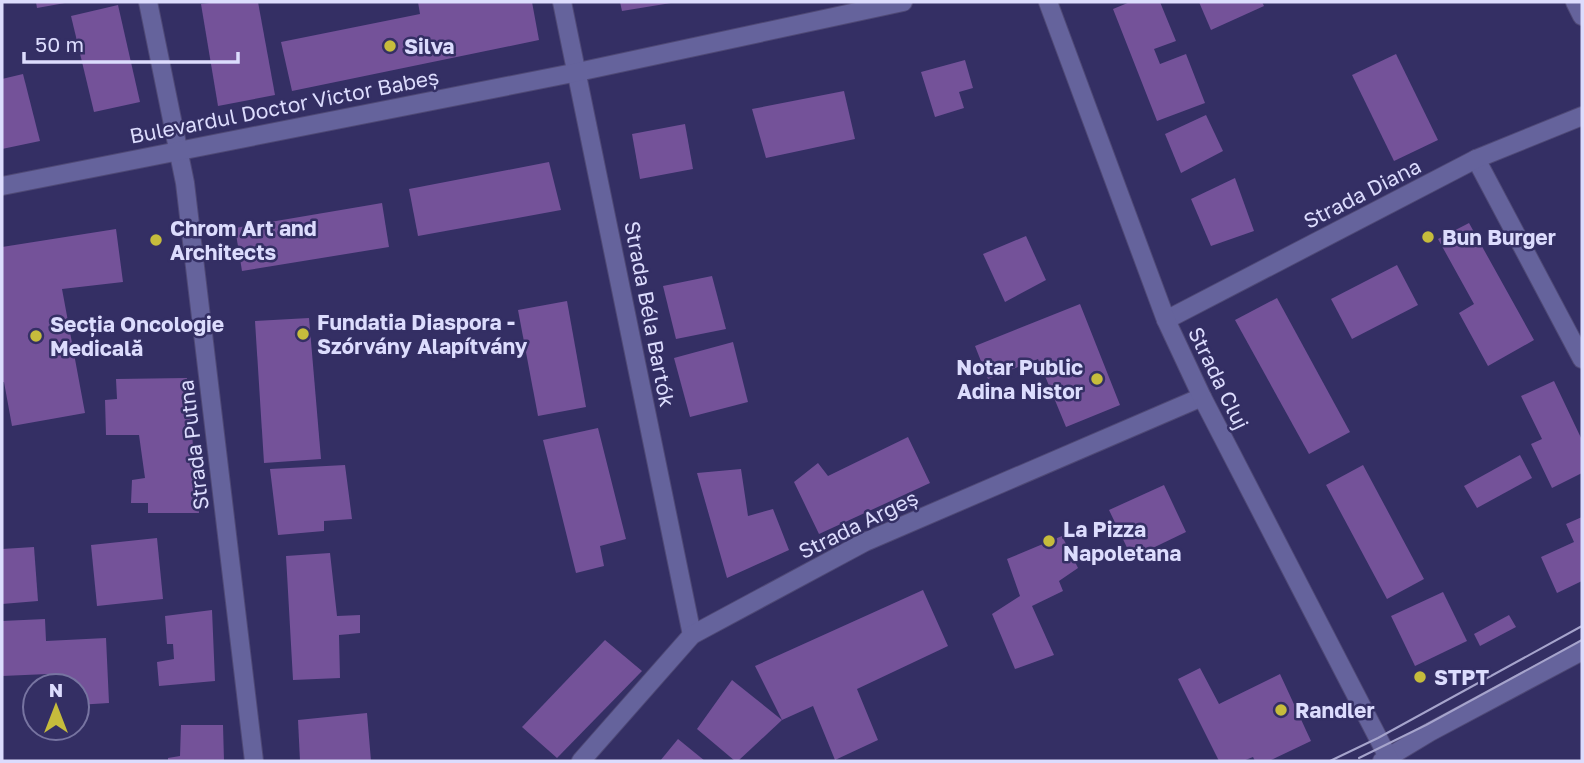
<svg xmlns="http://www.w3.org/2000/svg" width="1584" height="763" font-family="'Golos Text',sans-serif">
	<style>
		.building { fill: #745299 }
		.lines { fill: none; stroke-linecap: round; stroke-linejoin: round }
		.minor-casing { stroke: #4f4976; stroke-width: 20 }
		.tertiary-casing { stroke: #4f4976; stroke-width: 20 }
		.secondary-casing { stroke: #4f4976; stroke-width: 20 }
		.minor { stroke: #65639c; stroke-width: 18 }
		.tertiary { stroke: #65639c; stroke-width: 18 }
		.secondary { stroke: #65639c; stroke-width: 18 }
		.tram { stroke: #a6a4cc; stroke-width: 2 }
		.poi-dot { fill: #c6bc3c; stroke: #342f64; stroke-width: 2.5 }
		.labels { text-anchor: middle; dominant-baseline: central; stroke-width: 5; stroke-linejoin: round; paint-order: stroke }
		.poi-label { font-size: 21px; font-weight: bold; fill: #dcdcfd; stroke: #342f64; text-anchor: start }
		.street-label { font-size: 21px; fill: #dcdcfd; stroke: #342f64 }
	</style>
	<rect width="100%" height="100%" fill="#342f64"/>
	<g class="building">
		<path d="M36 2H65V3L37 8Z"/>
		<path d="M218 2H258L275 95 218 106 201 4Z"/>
		<path d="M418 2H532L539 40 292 91 281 42 420 14Z"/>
		<path d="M620 2H671V3L622 11Z"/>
		<path d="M1130 2H1160L1176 41 1154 49 1160 64 1186 54 1205 103 1157 121 1113 9Z"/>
		<path d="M1199 2H1262L1264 6 1211 30Z"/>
		<path d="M118 5 140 102 94 112 71 16Z"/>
		<path d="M1396 54 1438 140 1394 161 1352 75Z"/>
		<path d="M965 60 973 88 959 92 964 108 935 117 921 72Z"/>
		<path d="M23 74 40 141 2 149V79Z"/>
		<path d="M844 91 855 139 766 158 752 109Z"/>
		<path d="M1206 115 1223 151 1181 173 1165 134Z"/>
		<path d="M685 124 693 169 640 179 632 134Z"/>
		<path d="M549 162 561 210 418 236 409 189Z"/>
		<path d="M1235 178 1254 231 1211 246 1191 199Z"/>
		<path d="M382 203 389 247 242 271 235 228Z"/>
		<path d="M1469 223 1534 340 1488 366 1459 313 1474 304 1438 239Z"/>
		<path d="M116 229 123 282 62 289 85 413 12 426 4 382H2V247Z"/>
		<path d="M1026 236 1046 280 1005 302 983 254Z"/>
		<path d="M1397 265 1418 305 1352 339 1331 299Z"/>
		<path d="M712 276 726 329 676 339 663 286Z"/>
		<path d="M1277 298 1350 432 1309 454 1235 320Z"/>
		<path d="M567 301 586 407 538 416 518 310Z"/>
		<path d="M1080 304 1120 405 1066 427 1038 359 988 379 975 346Z"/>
		<path d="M309 318 321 459 264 463 255 321Z"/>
		<path d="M733 342 748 402 690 417 674 358Z"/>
		<path d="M187 378 199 513H148V503H131L132 480 145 478 139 435H106L105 400 117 399 116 379Z"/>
		<path d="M1554 381 1582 440V473L1552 488 1531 444 1542 439 1521 396Z"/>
		<path d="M598 428 626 539 600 546 604 566 576 573 543 440Z"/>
		<path d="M908 437 930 483 819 534 794 482 818 463 828 476Z"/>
		<path d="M1520 455 1532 478 1477 508 1464 486Z"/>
		<path d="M345 465 352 519 324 521V531L278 535 270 469Z"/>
		<path d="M1363 465 1424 579 1387 599 1326 485Z"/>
		<path d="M741 469 748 516 773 509 789 550 727 578 697 473Z"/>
		<path d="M1164 485 1186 532 1132 558 1109 510Z"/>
		<path d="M1582 517V581L1557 593 1541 557 1574 542 1566 524Z"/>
		<path d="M1062 536 1078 568 1059 581 1063 591 1032 606 1054 655 1015 669 992 614 1020 596 1007 559Z"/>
		<path d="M157 538 163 599 97 606 91 545Z"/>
		<path d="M34 547 38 601 2 604V549Z"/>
		<path d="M330 553 337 616 360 615V633L339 635 340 678 293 680 286 556Z"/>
		<path d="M923 590 948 646 857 689 878 740 835 760 813 706 782 720 755 666Z"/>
		<path d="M1443 592 1467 641 1415 666 1391 616Z"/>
		<path d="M212 610 215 681 159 686 157 662 174 659 173 644H167L165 616Z"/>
		<path d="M1509 615 1516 627 1480 646 1474 634Z"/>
		<path d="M45 619 46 641 106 638 109 703 77 705V686H48V674L2 676V621Z"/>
		<path d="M605 640 642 671 557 758 522 727Z"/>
		<path d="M1200 668 1219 704 1280 674 1311 741 1269 761H1255L1253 757 1243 761H1219L1178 679Z"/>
		<path d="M732 680 782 720 738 761H735L697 729Z"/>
		<path d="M367 713 371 761H300L298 720Z"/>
		<path d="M181 725H223L224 761H168V758L180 756Z"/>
		<path d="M678 739 705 761H660Z"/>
	</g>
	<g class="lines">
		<g class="minor-casing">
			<g id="minor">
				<path d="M148 2 185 183 254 761"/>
				<path d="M562 2 692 635"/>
				<path d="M1575 2 1582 16"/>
				<path d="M1476 159 1582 359"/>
				<path d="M1166 320 1476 159 1582 116"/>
				<path d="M581 761 692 635 865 542 1202 397"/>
				<path d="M1382 761 1430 732 1582 651"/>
			</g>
		</g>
		<g class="tertiary-casing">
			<path id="tertiary" d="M2 186 578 72 903 2"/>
		</g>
		<g class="secondary-casing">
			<path id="secondary" d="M1048 2 1166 320 1202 397 1390 761"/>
		</g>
		<use href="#minor" class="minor"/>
		<use href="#tertiary" class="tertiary"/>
		<use href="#secondary" class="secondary"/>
		<g class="tram">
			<path d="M1359 758 1426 725 1582 640"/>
			<path d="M1330 761 1378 738 1582 626"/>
		</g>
	</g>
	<g class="poi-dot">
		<circle cx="390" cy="46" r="7"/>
		<circle cx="1428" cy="237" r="7"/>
		<circle cx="156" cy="240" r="7"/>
		<circle cx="303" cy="334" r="7"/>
		<circle cx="36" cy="336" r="7"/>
		<circle cx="1097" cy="379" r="7"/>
		<circle cx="1049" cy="541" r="7"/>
		<circle cx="1420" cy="677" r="7"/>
		<circle cx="1281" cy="710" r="7"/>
	</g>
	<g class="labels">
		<g class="poi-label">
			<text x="404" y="46">Silva</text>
			<text x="170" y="228">Chrom Art and<tspan x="170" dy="24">Architects</tspan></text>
			<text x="1442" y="237">Bun Burger</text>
			<text x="317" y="322">Fundatia Diaspora -<tspan x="317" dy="24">Szórvány Alapítvány</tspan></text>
			<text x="50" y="324">Secția Oncologie<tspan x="50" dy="24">Medicală</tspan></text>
			<text x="1083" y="367" text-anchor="end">Notar Public<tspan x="1083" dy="24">Adina Nistor</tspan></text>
			<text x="1063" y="529">La Pizza<tspan x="1063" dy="24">Napoletana</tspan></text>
			<text x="1434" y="677">STPT</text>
			<text x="1295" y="710">Randler</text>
		</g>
		<g class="street-label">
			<text transform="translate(284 106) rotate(-11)">Bulevardul Doctor Victor Babeș</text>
			<text transform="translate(1362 193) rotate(-27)">Strada Diana</text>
			<text transform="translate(650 314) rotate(79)">Strada Béla Bartók</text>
			<text transform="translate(1219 378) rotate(64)">Strada Cluj</text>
			<text transform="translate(193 445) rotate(-97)">Strada Putna</text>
			<text transform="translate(858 524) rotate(-26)">Strada Argeș</text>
		</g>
	</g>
	<rect width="1584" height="763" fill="none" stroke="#dcdcfd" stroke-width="7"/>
	<g transform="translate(56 707)"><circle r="33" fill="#342f64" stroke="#7774a1" stroke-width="2"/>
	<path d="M0-5L12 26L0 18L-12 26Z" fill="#c6bc3c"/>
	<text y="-10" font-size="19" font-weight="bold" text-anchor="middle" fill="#dcdcfd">N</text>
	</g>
	<path d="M24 52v10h214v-10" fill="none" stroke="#dcdcfd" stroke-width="3.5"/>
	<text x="35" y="52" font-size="21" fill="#dcdcfd" stroke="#342f64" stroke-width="5" paint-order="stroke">50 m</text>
</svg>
